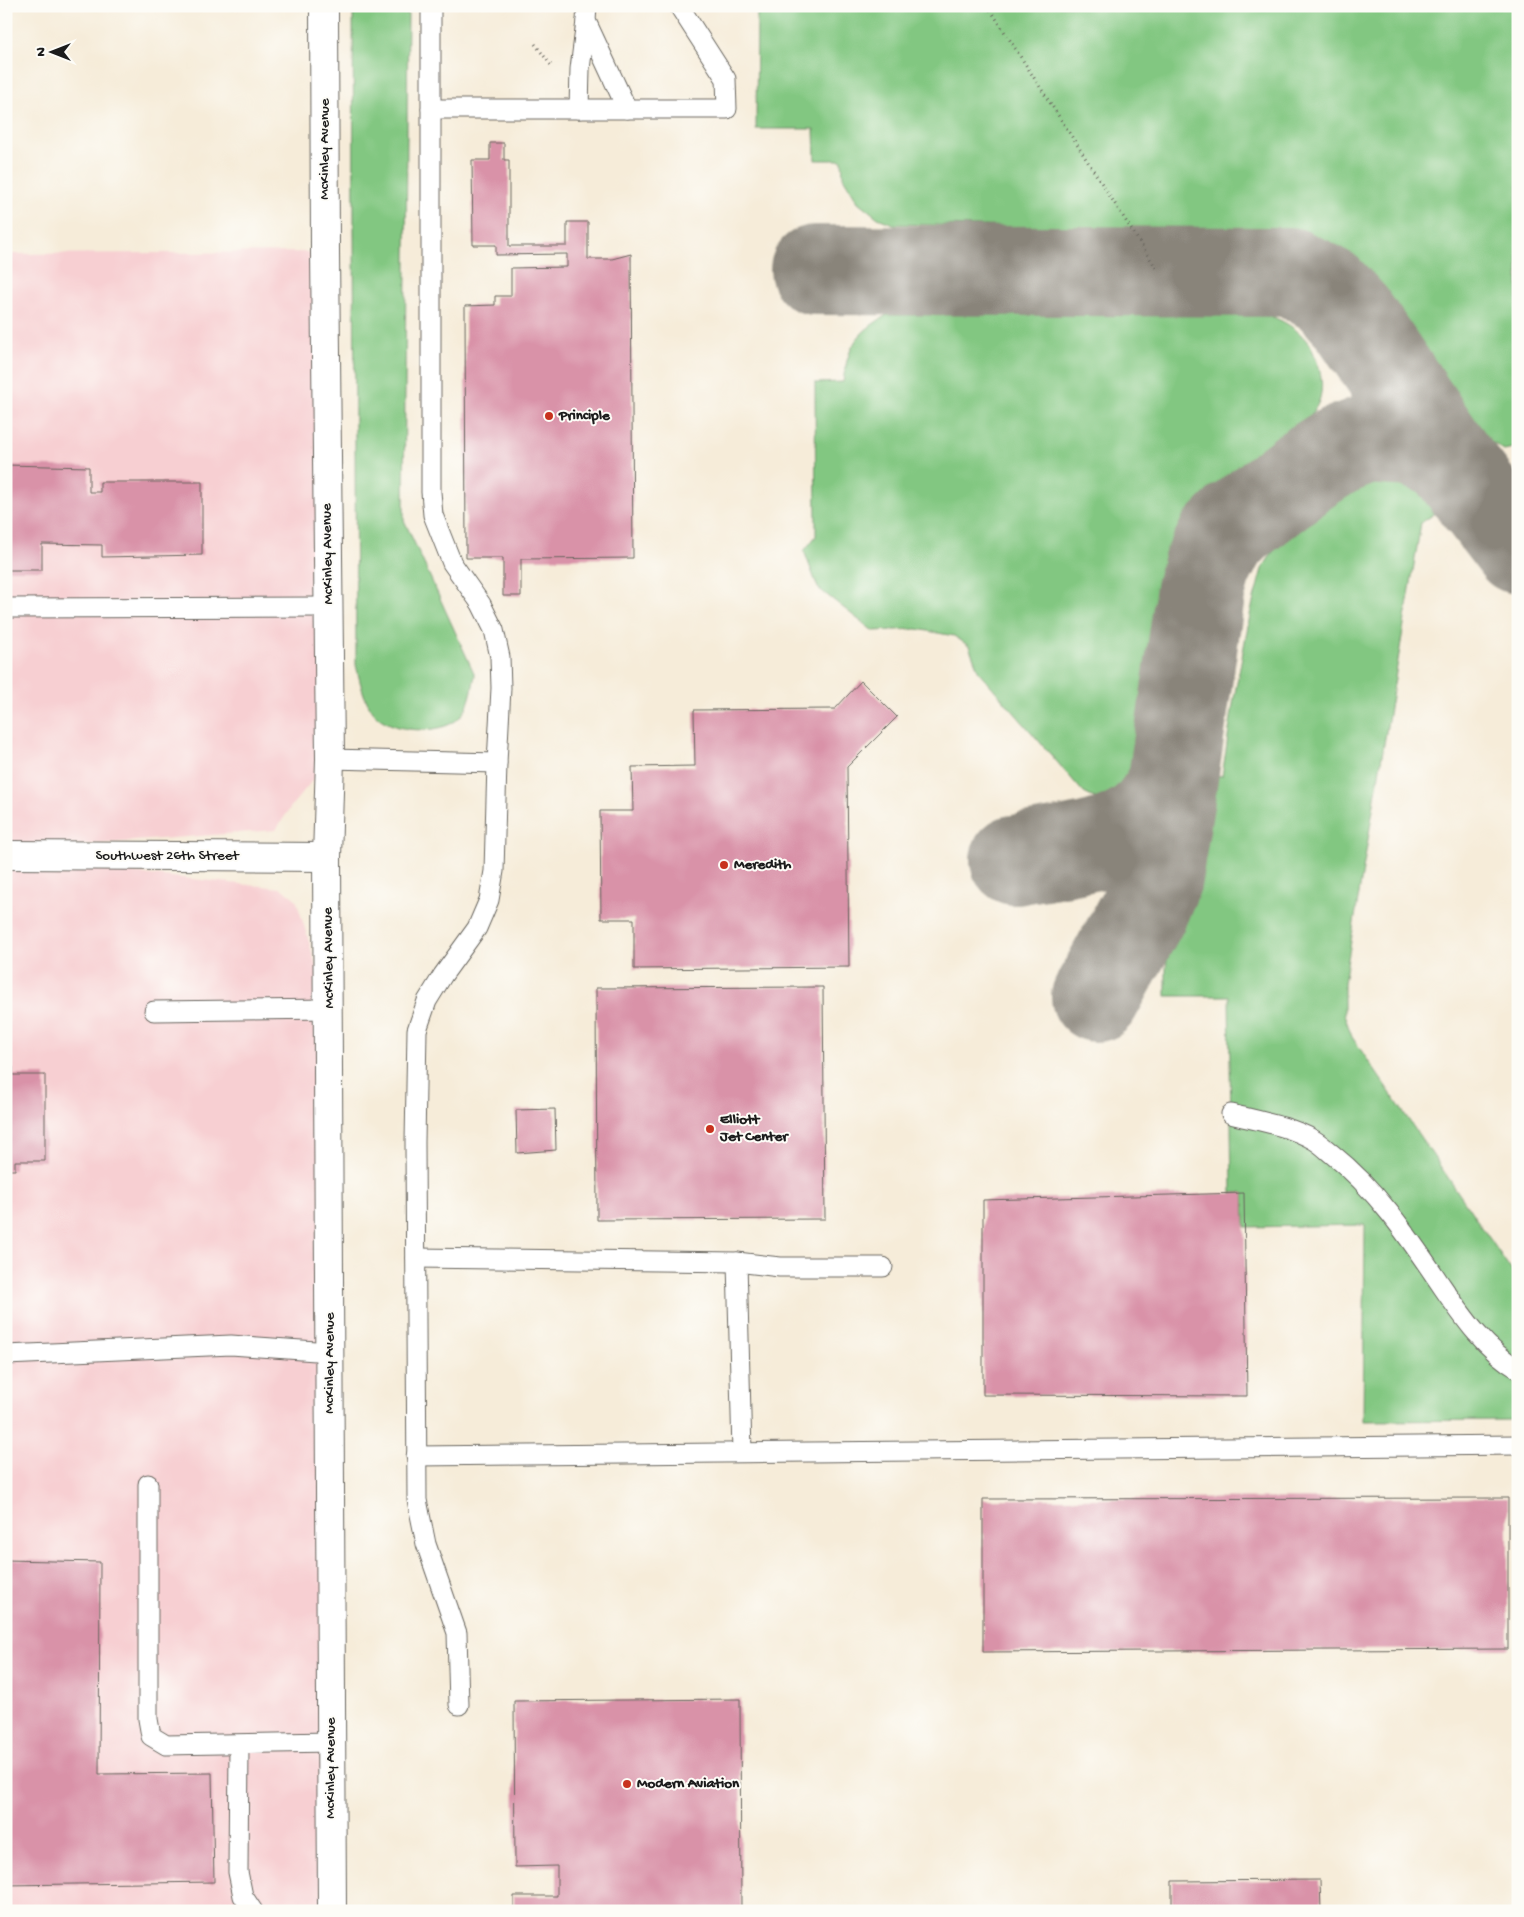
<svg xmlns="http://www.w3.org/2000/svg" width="1524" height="1917" font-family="'Gochi Hand',sans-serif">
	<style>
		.built { fill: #f7cfd2 }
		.green { fill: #82c781; stroke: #4f724e }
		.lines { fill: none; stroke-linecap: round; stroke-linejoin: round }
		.taxiway { stroke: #89847a; stroke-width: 90 }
		.building { fill: #d992a8 }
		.lane-casing { stroke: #68655e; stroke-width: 21 }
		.street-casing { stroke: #68655e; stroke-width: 30 }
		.secondary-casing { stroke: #68655e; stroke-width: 30 }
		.path { stroke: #68655e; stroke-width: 3; stroke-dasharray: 1 4; stroke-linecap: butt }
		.lane { stroke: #fff; stroke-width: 19 }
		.street { stroke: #fff; stroke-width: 28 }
		.secondary { stroke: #fff; stroke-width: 28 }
		.poi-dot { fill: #c8321e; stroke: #fdfcf7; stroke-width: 2 }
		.labels { text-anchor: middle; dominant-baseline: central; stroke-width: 4; stroke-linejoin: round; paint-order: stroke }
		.street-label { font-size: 15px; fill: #1c1c1c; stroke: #fdfcf7 }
		.poi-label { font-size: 15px; font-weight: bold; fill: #1c1c1c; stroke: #fdfcf7; text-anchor: start }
	</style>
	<rect width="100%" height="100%" fill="#fdfcf7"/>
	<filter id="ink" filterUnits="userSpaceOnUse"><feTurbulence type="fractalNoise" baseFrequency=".02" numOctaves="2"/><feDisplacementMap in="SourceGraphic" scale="10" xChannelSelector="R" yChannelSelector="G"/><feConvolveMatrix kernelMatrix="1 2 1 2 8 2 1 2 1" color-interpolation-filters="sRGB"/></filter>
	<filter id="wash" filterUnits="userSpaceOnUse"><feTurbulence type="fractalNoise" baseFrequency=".0096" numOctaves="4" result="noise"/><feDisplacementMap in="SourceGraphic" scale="20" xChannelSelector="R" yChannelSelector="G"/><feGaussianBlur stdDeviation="1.12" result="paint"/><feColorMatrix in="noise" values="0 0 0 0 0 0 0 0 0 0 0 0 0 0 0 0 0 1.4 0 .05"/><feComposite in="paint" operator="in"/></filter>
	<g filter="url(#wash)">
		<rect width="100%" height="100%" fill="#f6ecd9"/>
		<g class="built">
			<path d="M325 252 330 759 292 805 276 830 6 851V254Z"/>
			<path d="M6 860 281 888 296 899 329 1009 332 1911H6Z"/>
		</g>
		<g class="green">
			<path d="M353 6H408L404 520 475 675C472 690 470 707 459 718 441 736 389 733 373 712 363 698 360 681 356 665Z"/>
			<path d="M757 6H1518V447L1504 450 1487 439 1472 422 1367 281 1342 260 1319 245 1298 235 1283 233 893 224 878 218 858 202 843 177 842 160H815L814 129H756Z"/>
			<path d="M1160 312C1184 312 1208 313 1232 313 1242 313 1253 312 1262 314 1283 318 1307 334 1314 354 1320 368 1324 382 1320 398 1312 430 1241 467 1215 489 1194 508 1185 526 1174 552L1151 765C1135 794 1118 812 1084 793L979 672 969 646 954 636 917 629 873 631 818 588 804 551 816 536 815 383 843 382C848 346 855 334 887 315Z"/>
			<path d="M1394 480C1416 484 1429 488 1443 508L1421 523 1344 983V1014L1352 1037 1518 1280V1420L1363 1421 1365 1225 1245 1227 1244 1193H1232L1229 996H1166V967L1201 773 1222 776 1234 698 1251 610 1262 569 1276 547 1352 492 1370 483Z"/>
		</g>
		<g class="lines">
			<g class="taxiway">
				<path d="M815 270 1289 272 1309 281 1329 292 1351 316 1445 454 1518 549"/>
				<path d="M1015 860C1055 852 1112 849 1144 822 1155 812 1164 798 1172 785"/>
				<path d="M1096 997 1143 911 1157 878 1172 785 1201 589 1207 568 1221 540 1240 521 1305 471 1335 452 1368 439 1409 442 1445 454"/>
			</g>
		</g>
		<g id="blocks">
			<g class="building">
				<path d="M490 143H504V160H509V246H567V222H588V259H612L631 254 633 558 521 559V596H503V558H466L465 306 495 305V296H511V268L567 267V254L496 255V245H473L472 160H490Z"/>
				<path d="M6 465 89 467V492H100V482H202V555L102 557V545L42 544V570H6Z"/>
				<path d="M861 681 897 717 847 767 849 967 634 969V919H601L600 811H633L632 767 695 766 694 710 835 709Z"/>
				<path d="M823 987 825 1219 597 1220 596 988Z"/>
				<path d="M6 1067H13V1075H45V1161H15V1170H6Z"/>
				<path d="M555 1109 556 1150 517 1153 516 1110Z"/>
				<path d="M1244 1193 1247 1396 983 1395V1200Z"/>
				<path d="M1508 1498V1649L983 1652V1499Z"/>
				<path d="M6 1560 100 1562 99 1774 212 1773 214 1882 6 1885Z"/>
				<path d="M740 1699 741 1911H514V1896H557V1866L515 1867 514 1701Z"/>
				<path d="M1320 1880 1321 1911H1172V1881Z"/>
			</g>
		</g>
	</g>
	<g filter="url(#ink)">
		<use href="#blocks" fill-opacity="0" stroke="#68655e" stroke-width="1"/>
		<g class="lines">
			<g class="lane-casing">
				<g id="lane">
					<path d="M431 6V492L433 515 452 563 481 604 494 630 500 657 501 688 497 763 494 871 489 900 477 928 443 975 427 1001 417 1030 415 1142 417 1500 426 1544 457 1633 459 1705"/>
					<path d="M587 6 586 21 627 109"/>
					<path d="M431 109H727L726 79 679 6"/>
					<path d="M579 109 580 69 586 21"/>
					<path d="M6 608 328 607"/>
					<path d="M330 759 497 763"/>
					<path d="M154 1011 329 1009"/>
					<path d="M1231 1114C1258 1121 1290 1126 1314 1140 1321 1144 1327 1150 1332 1154 1376 1189 1408 1236 1439 1282 1461 1314 1484 1349 1518 1369"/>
					<path d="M416 1258 737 1262 780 1267H883"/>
					<path d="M737 1262 742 1452"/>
					<path d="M6 1355 231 1345 330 1352"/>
					<path d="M416 1456 1518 1445"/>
					<path d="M148 1484V1719L151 1736 166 1745 331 1742"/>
					<path d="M239 1745 238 1872 243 1896 253 1911"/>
				</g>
			</g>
			<g class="street-casing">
				<path id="street" d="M6 855 327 857"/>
			</g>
			<g class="secondary-casing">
				<path id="secondary" d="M324 6 325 252 330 759 327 857 332 1911"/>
			</g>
			<g class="path">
				<path d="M988 6 1158 271"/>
				<path d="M535 44 553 68"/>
			</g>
			<use href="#lane" class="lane"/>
			<use href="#street" class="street"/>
			<use href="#secondary" class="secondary"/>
		</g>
	</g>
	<g class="poi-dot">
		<circle cx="549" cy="416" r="5"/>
		<circle cx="724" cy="865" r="5"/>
		<circle cx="710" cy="1129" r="5"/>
		<circle cx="627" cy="1784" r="5"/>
	</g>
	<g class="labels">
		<g class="street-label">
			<text transform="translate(325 149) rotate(-90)">McKinley Avenue</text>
			<text transform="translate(328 554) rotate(-91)">McKinley Avenue</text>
			<text x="167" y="856">Southwest 26th Street</text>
			<text transform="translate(329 958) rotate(-91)">McKinley Avenue</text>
			<text transform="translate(330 1363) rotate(-90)">McKinley Avenue</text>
			<text transform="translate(331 1768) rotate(-90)">McKinley Avenue</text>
		</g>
		<g class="poi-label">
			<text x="559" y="416">Principle</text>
			<text x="734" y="865">Meredith</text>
			<text x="720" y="1120">Elliott<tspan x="720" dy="17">Jet Center</tspan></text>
			<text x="637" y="1784">Modern Aviation</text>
		</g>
	</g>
	<rect width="1524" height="1917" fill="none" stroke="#fdfcf7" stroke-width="25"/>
	<g transform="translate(52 52) rotate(270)" stroke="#fdfcf7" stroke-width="4" paint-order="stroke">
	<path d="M0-4L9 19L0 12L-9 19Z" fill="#1c1c1c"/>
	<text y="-8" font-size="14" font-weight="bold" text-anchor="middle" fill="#1c1c1c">N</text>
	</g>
</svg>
